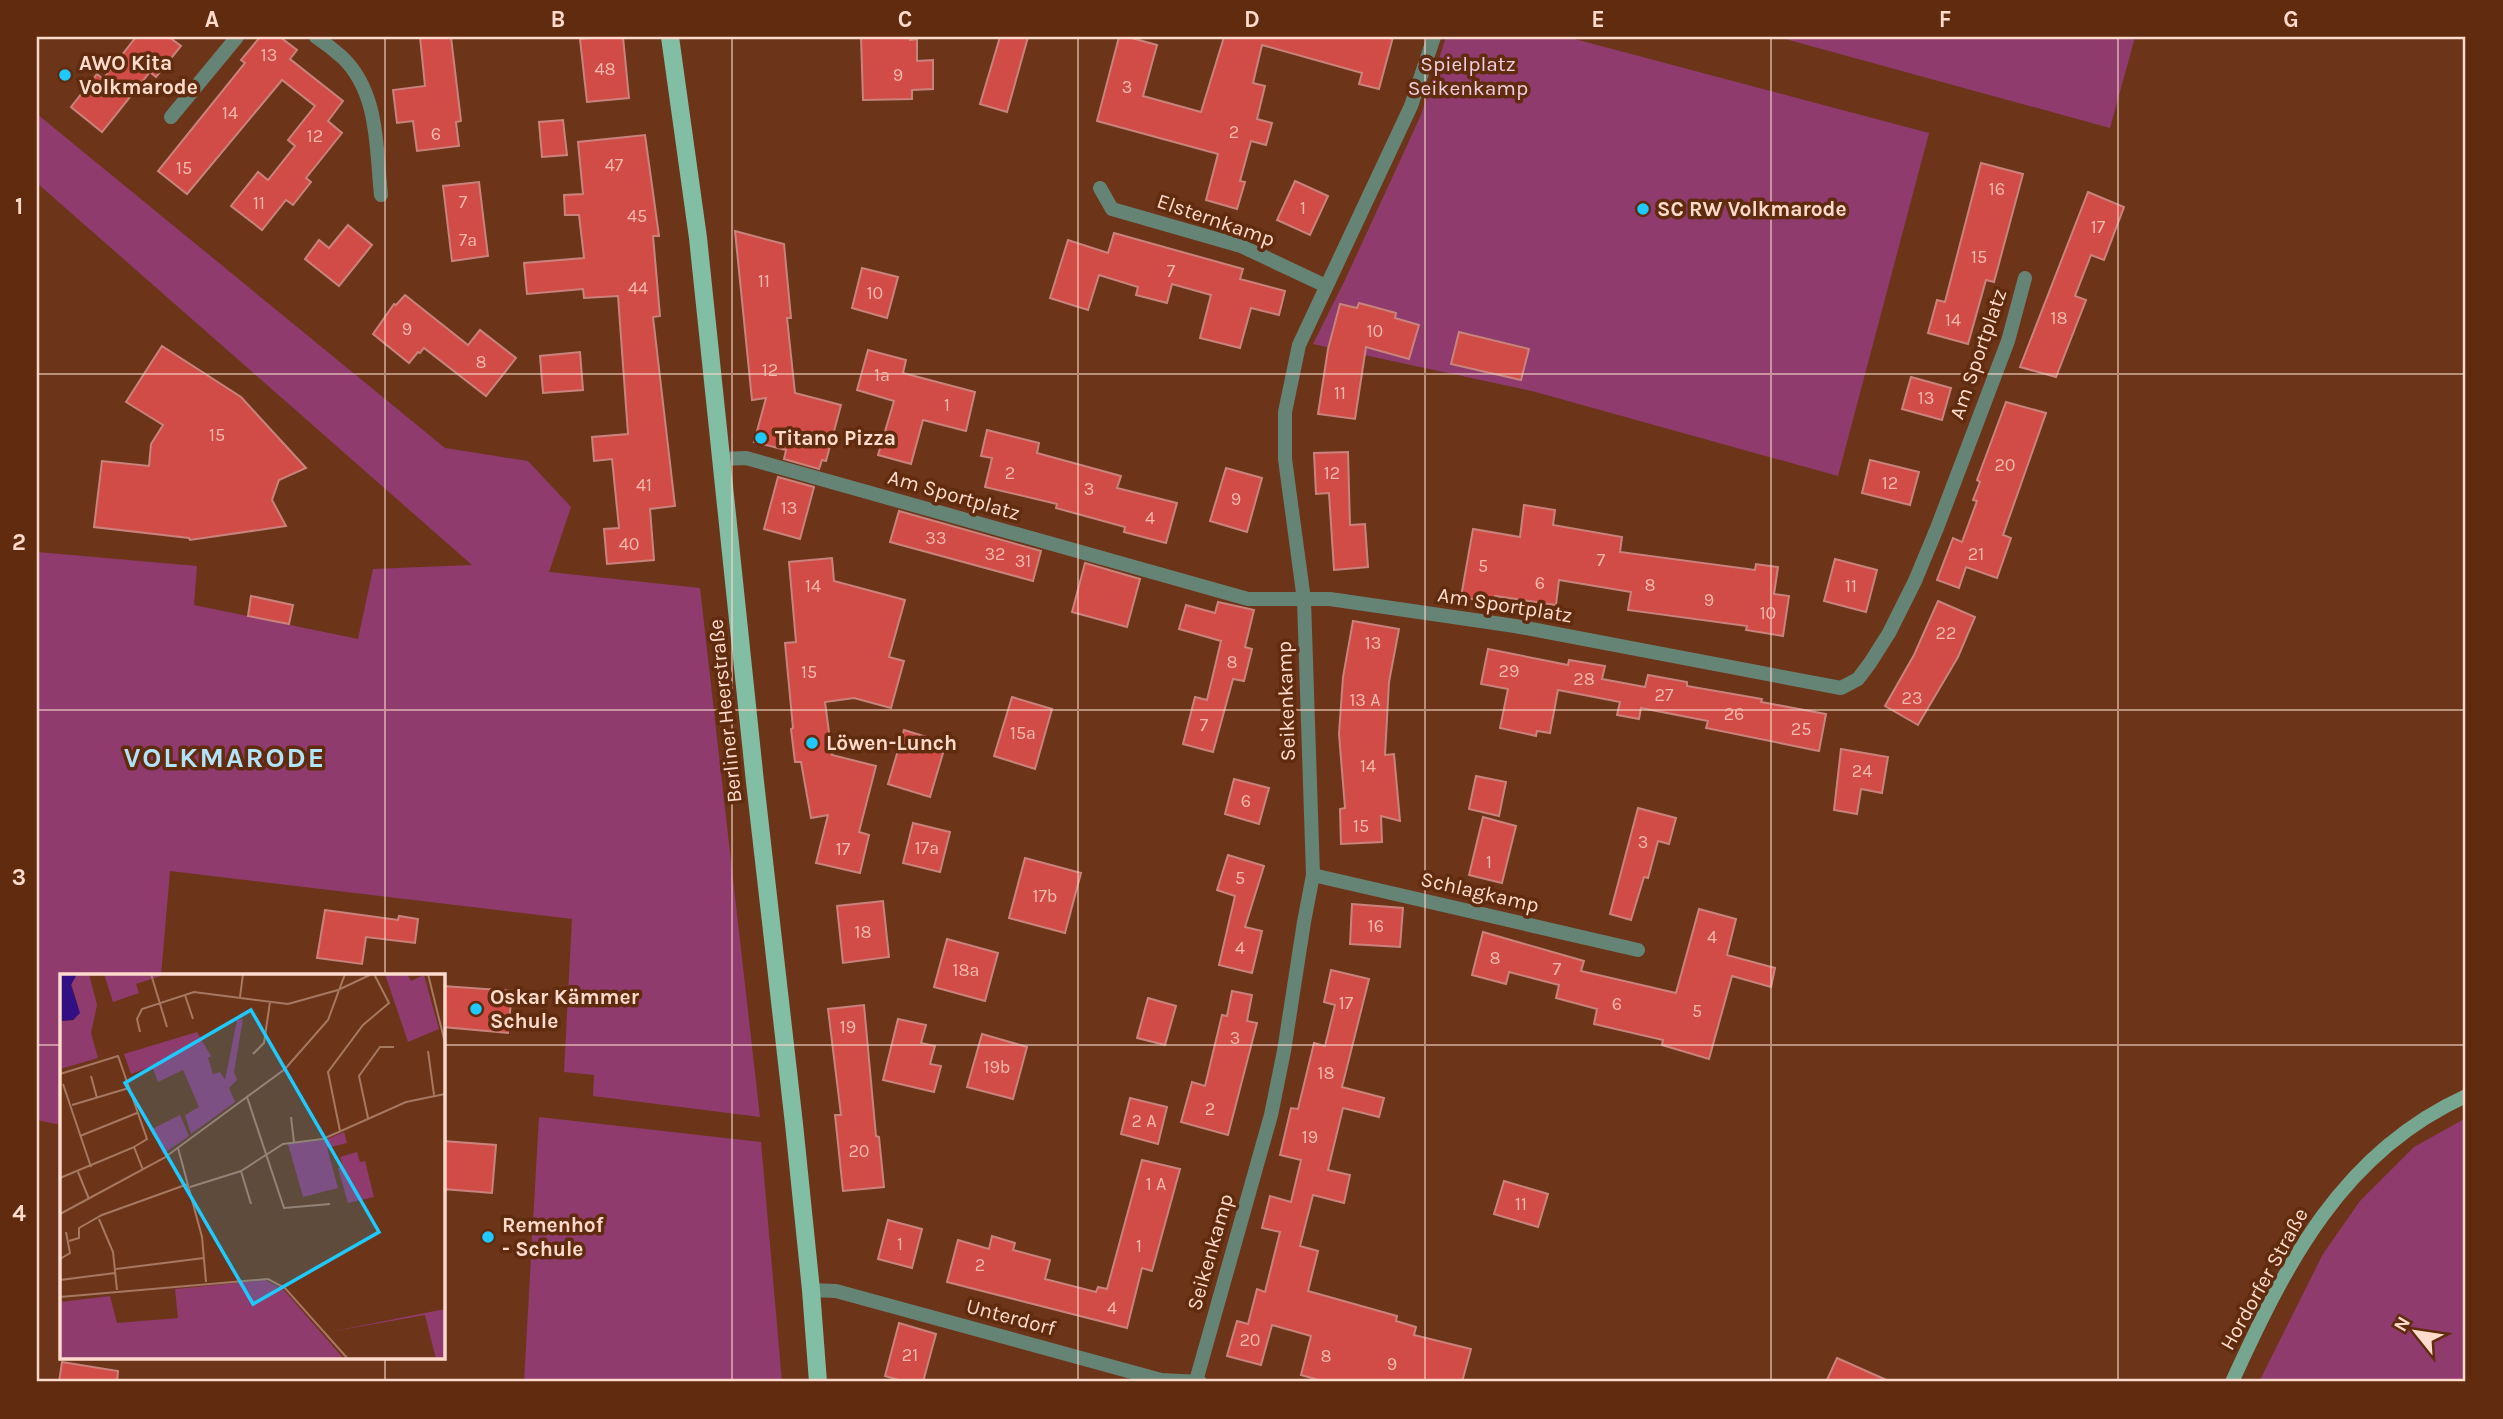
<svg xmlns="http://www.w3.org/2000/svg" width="2503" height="1419" font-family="Karla,sans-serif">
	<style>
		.green { fill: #8f3b6e }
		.building { fill: #d14c47; stroke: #c9837c; stroke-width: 2 }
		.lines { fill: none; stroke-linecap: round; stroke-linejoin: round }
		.street { stroke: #668476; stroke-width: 14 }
		.secondary { stroke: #76a590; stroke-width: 14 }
		.primary { stroke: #81bea4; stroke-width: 18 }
		.grid { fill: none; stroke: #fedbcc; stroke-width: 2; stroke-opacity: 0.55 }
		.poi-dot { fill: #1ec9fd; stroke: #602b0e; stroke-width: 2.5 }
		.labels { text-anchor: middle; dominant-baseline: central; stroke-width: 7; stroke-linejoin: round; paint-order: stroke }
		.number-label { font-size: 18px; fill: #f3b7ab }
		.poi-label { font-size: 21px; font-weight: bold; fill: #fedbcc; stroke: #602b0e; text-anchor: start }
		.park-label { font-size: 21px; fill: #eecfdf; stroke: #602b0e }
		.street-label { font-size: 21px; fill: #fedbcc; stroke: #602b0e }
		.district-label { font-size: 28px; font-weight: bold; letter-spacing: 2px; fill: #b1e4f9; stroke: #602b0e }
		.inset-road { fill: none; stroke: #a67761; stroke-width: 2 }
		.view { fill: #1ec9fd; fill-opacity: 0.15; stroke: #1ec9fd; stroke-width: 3.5 }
		.inset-edge { fill: none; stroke: #fedbcc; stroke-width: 3.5 }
		.neatline { fill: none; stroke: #fedbcc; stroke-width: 2.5 }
		.grid-label { font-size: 23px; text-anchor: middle; font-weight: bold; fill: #fedbcc }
	</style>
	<rect width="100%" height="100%" fill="#6c351a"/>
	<g class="green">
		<path d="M1446 37H1567L1929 133 1838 476 1532 391 1313 344 1345 280 1421 115Z"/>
		<path d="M1778 37H2135L2110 128Z"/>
		<path d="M37 114 445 448 528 461 571 507 549 572 700 588 760 1117 593 1096 594 1075 564 1072 572 919 170 871 161 976H61V1125L37 1120V552L197 566 194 605 358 639 373 569 472 565 37 183Z"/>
		<path d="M539 1117 761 1142 782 1382H524Z"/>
		<path d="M2466 1118V1382H2259L2323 1254 2360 1201 2414 1147Z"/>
	</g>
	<g class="building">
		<path d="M136 37H169L181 46 156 77 150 72 102 132 71 107 97 74 103 79Z"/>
		<path d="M260 37H280L297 50 290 59 343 101 328 121 342 133 306 178 311 182 293 205 286 200 262 230 231 206 258 172 268 180 295 146 288 140 315 106 282 80 187 194 158 171 245 63 241 60Z"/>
		<path d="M420 37H451L461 121 456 122 459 146 417 151 413 121 397 123 393 90 425 86Z"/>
		<path d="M604 37H623L629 98 587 102 580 39Z"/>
		<path d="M861 37H910V40L917 39V61L933 60V89L912 90V99L863 100Z"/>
		<path d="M1000 37H1028L1007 112 980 104Z"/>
		<path d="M1119 37H1128L1157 45 1143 96 1201 112 1224 37H1393L1379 89 1359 84 1362 73 1262 45 1253 83 1265 86 1257 119 1272 123 1266 145 1251 141 1240 181 1245 182 1237 209 1206 200 1218 154 1097 121Z"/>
		<path d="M563 120 567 155 542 157 539 122Z"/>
		<path d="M645 135 659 236H653L660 316 653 317 675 506 650 509 654 560 607 564 604 529 619 528 612 459 594 461 592 437 628 434 618 296 584 298 583 289 527 294 524 263 584 258 579 215H565L564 195 583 194 578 142Z"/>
		<path d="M1981 163 2023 174 1994 282 1986 280 1968 344 1928 333 1937 300 1945 302Z"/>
		<path d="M1295 181 1328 196 1310 235 1277 220Z"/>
		<path d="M479 182 488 256 452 261 443 186Z"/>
		<path d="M2088 192 2124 207 2104 260 2091 255 2075 296 2086 300 2056 377 2020 367Z"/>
		<path d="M348 225 372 245 339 286 305 259 319 240 329 248Z"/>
		<path d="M735 231 784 244 791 318H787L795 393 841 405 826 461 822 460 819 469 784 459 786 450 754 442 766 398 752 400Z"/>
		<path d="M1114 233 1243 269 1240 279 1285 291 1279 315 1251 308 1240 348 1200 338 1211 295 1172 284 1167 303 1136 295 1138 287 1099 275 1088 310 1050 298 1068 240 1108 253Z"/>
		<path d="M862 268 898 277 887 318 852 308Z"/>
		<path d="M405 295 468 345 480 330 516 358 486 396 424 348 420 353 418 352 409 363 373 334 394 304 396 305Z"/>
		<path d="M1359 303 1396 313 1395 318 1419 325 1409 359 1366 347 1355 419 1318 414 1328 349 1340 304 1357 308Z"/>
		<path d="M1459 332 1529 349 1521 380 1451 364Z"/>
		<path d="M162 346 241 397 306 468 279 480 272 500 286 526 190 540 189 538 94 527 102 461 149 466 151 444 163 425 126 402Z"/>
		<path d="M868 350 906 360 903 373 975 392 966 431 923 420 911 464 878 455 894 401 857 390Z"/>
		<path d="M580 352 583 390 543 393 540 356Z"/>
		<path d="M1911 377 1951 388 1942 420 1902 409Z"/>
		<path d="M2006 402 2046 413 2003 535 2011 538 1997 578 1966 567 1959 588 1937 580 1953 538 1962 542 1977 501 1973 500 1980 482 1977 480Z"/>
		<path d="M987 430 1039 443 1037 453 1121 476 1117 488 1177 503 1166 543 1124 532 1125 527 1056 508 1057 504 985 487 992 458 981 456Z"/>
		<path d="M1348 452 1350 525 1365 524 1368 567 1334 570 1329 493 1316 494 1314 453Z"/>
		<path d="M1870 460 1919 472 1910 505 1862 493Z"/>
		<path d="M1226 468 1262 478 1247 532 1210 521Z"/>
		<path d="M778 477 814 487 800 539 764 529Z"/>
		<path d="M1524 505 1555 510 1553 525 1622 537 1620 552 1755 570 1756 564 1778 567 1774 594 1789 596 1783 636 1746 630 1747 626 1628 610 1631 592 1559 580 1556 605 1495 596 1494 603 1461 597 1473 529 1520 537Z"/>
		<path d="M899 511 1041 551 1033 581 890 542Z"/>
		<path d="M832 558 834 581 905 600 889 657 904 661 891 708 854 698 825 702 832 755 876 766 859 832 869 835 860 873 816 863 828 815 811 818 801 762H795L791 729 793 728 785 643 796 642 789 562Z"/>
		<path d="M1835 559 1877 570 1866 612 1824 601Z"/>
		<path d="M1085 563 1140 579 1127 627 1072 612Z"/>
		<path d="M251 596 293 605 289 624 248 616Z"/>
		<path d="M1938 601 1975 617 1958 657 1918 725 1885 706 1914 655Z"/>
		<path d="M1218 602 1254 610 1245 647 1252 649 1244 681 1233 679 1213 752 1183 744 1195 697 1207 700 1221 641 1179 629 1186 605 1215 613Z"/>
		<path d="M1353 621 1399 629 1389 682 1385 755 1394 754 1400 821 1381 816 1382 842 1341 844 1340 809 1345 808 1339 734 1343 677Z"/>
		<path d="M1488 649 1568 665 1569 660 1605 666 1602 679 1645 687 1648 675 1687 682V686L1762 699 1761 702 1826 714 1819 751 1706 728 1708 721 1641 708 1639 719 1617 715 1620 702 1558 690 1550 733 1537 731 1536 736 1500 728 1508 689 1481 684Z"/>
		<path d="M1012 697 1052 709 1035 769 994 756Z"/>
		<path d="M904 730 946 743 930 797 888 784Z"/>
		<path d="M1841 749 1888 757 1882 793 1861 789 1857 814 1834 810Z"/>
		<path d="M1476 776 1506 782 1499 816 1469 809Z"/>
		<path d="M1234 779 1269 788 1259 824 1225 814Z"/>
		<path d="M1638 808 1676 818 1669 844 1658 841 1648 878 1644 877 1631 920 1610 914Z"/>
		<path d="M1483 817 1516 826 1502 883 1469 875Z"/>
		<path d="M913 823 950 832 940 872 903 863Z"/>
		<path d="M1228 855 1264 866 1245 927 1262 931 1252 973 1219 965 1235 896 1217 890Z"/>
		<path d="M1025 858 1081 873 1065 933 1009 918Z"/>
		<path d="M883 901 889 957 843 963 837 906Z"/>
		<path d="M1352 904 1403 908 1400 947 1350 944Z"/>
		<path d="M1699 909 1736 919 1727 955 1775 968 1771 987 1732 976 1709 1059 1662 1045 1663 1040 1594 1024 1597 1009 1556 998 1559 985 1509 972 1506 984 1472 975 1483 932 1584 961 1581 971 1676 993Z"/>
		<path d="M325 910 398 920 399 916 418 919 415 943 366 937 362 964 317 958Z"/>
		<path d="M947 939 998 953 985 1001 934 987Z"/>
		<path d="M1331 970 1369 979 1342 1087 1384 1098 1379 1117 1343 1108 1328 1170 1350 1175 1344 1203 1313 1195 1300 1246 1318 1251 1308 1291 1397 1316 1396 1321 1416 1327 1414 1335 1471 1349 1462 1382H1326L1301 1375 1311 1336 1272 1325 1261 1365 1227 1356 1237 1321 1248 1324 1257 1289 1265 1292 1280 1232 1262 1228 1270 1196 1291 1202 1301 1160 1280 1155 1291 1108 1298 1109 1314 1043 1325 1046 1335 1005 1324 1002Z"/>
		<path d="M443 986 512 991 508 1033 443 1027Z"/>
		<path d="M1232 991 1252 995 1247 1021 1257 1023 1228 1135 1181 1122 1192 1082 1205 1086 1222 1015 1227 1016Z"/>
		<path d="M1148 998 1176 1006 1165 1045 1137 1038Z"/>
		<path d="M864 1005 876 1136 879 1137 884 1187 843 1191 835 1115H841L828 1009Z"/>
		<path d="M898 1019 926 1025 921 1043 935 1046 930 1064 941 1066 934 1092 883 1080Z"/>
		<path d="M982 1034 1027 1047 1013 1099 967 1087Z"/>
		<path d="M1130 1098 1167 1107 1158 1144 1121 1134Z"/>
		<path d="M443 1141 496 1145 492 1193 443 1189Z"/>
		<path d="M1142 1160 1180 1169 1152 1271 1142 1268 1127 1328 947 1282 958 1240 989 1249 992 1236 1015 1243 1013 1250 1050 1260 1045 1279 1096 1292 1098 1287 1107 1289Z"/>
		<path d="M1504 1181 1548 1194 1538 1227 1494 1214Z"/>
		<path d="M888 1220 922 1229 912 1268 878 1259Z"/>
		<path d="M899 1323 936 1334 923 1382H906L885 1376Z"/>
		<path d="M1837 1358 1891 1382H1826Z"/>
		<path d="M62 1362 118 1371 117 1382H59Z"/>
	</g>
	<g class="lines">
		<g class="street">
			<path d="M316 37C325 43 334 50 342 57 379 92 376 148 381 195"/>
			<path d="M171 117 237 37"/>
			<path d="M1100 188 1112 209 1241 246 1326 286"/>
			<path d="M721 459 746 458 1248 599H1330L1515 626 1841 688 1858 679 1870 663 1889 633 1915 581 1937 528 2008 341 2025 278"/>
			<path d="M1313 875 1638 950"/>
			<path d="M811 1290 836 1291 1161 1380 1200 1382"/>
			<path d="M1196 1381 1271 1115 1284 1051 1304 922 1313 875 1304 600 1285 459V412L1299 345 1411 106 1434 37"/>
		</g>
		<path class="secondary" d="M2232 1382C2286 1264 2341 1153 2466 1096"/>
		<path class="primary" d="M670 37 698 238 755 782 794 1124 811 1290 818 1382"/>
	</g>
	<path class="grid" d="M385 37V976M732 37V1382M1078 37V1382M1425 37V1382M1771 37V1382M2118 37V1382M37 374H2466M37 710H2466M37 1045H61M443 1045H2466M385 1358V1382"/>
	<g class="poi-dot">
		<circle cx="65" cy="75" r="7"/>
		<circle cx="1643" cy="209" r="7"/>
		<circle cx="761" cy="438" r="7"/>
		<circle cx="812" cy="743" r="7"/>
		<circle cx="476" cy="1009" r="7"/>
		<circle cx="488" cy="1237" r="7"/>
	</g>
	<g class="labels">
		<g class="number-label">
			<text x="269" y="55">13</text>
			<text x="605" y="69">48</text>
			<text x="898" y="75">9</text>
			<text x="1127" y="87">3</text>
			<text x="230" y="113">14</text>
			<text x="1234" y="132">2</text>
			<text x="436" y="134">6</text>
			<text x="315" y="136">12</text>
			<text x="614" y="165">47</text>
			<text x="184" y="168">15</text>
			<text x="1997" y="189">16</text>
			<text x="463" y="202">7</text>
			<text x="259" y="203">11</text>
			<text x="1303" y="208">1</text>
			<text x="637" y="216">45</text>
			<text x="2098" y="227">17</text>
			<text x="468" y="240">7a</text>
			<text x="1979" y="257">15</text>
			<text x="1171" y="271">7</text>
			<text x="764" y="281">11</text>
			<text x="638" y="288">44</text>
			<text x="875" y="293">10</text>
			<text x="2059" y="318">18</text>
			<text x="1953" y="320">14</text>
			<text x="407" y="329">9</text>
			<text x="1375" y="331">10</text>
			<text x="481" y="362">8</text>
			<text x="770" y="370">12</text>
			<text x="882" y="375">1a</text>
			<text x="1340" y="393">11</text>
			<text x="1926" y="398">13</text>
			<text x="947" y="405">1</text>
			<text x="217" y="435">15</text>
			<text x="2005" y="465">20</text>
			<text x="1010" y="473">2</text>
			<text x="1332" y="473">12</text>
			<text x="1890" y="483">12</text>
			<text x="644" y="485">41</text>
			<text x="1089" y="489">3</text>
			<text x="1236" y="499">9</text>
			<text x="789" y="508">13</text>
			<text x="1150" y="518">4</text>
			<text x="936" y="538">33</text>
			<text x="629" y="544">40</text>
			<text x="995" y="554">32</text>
			<text x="1976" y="554">21</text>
			<text x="1601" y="560">7</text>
			<text x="1023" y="561">31</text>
			<text x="1483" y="566">5</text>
			<text x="1540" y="583">6</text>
			<text x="1650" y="585">8</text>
			<text x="813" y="586">14</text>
			<text x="1851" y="586">11</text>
			<text x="1709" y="600">9</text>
			<text x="1768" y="613">10</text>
			<text x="1946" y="633">22</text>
			<text x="1373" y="643">13</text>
			<text x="1232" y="662">8</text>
			<text x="1509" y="671">29</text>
			<text x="809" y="672">15</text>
			<text x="1584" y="679">28</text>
			<text x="1664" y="695">27</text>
			<text x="1912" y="698">23</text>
			<text x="1365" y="700">13 A</text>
			<text x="1734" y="714">26</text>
			<text x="1204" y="725">7</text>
			<text x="1801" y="729">25</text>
			<text x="1023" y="733">15a</text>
			<text x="1368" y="766">14</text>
			<text x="1862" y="771">24</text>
			<text x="1246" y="801">6</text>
			<text x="1361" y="826">15</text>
			<text x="1643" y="842">3</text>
			<text x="927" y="848">17a</text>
			<text x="843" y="849">17</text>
			<text x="1489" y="862">1</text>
			<text x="1240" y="878">5</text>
			<text x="1045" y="896">17b</text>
			<text x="1376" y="926">16</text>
			<text x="863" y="932">18</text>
			<text x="1712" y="937">4</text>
			<text x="1240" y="948">4</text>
			<text x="1495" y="958">8</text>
			<text x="1557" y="969">7</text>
			<text x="966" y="970">18a</text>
			<text x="1346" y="1003">17</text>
			<text x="1617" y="1004">6</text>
			<text x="1697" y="1011">5</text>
			<text x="848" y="1027">19</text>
			<text x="1235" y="1038">3</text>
			<text x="997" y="1067">19b</text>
			<text x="1326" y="1073">18</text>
			<text x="1210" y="1109">2</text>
			<text x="1144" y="1121">2 A</text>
			<text x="1310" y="1137">19</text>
			<text x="859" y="1151">20</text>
			<text x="1156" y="1184">1 A</text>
			<text x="1521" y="1204">11</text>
			<text x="900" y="1244">1</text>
			<text x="1139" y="1246">1</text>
			<text x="980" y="1265">2</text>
			<text x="1112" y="1308">4</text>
			<text x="1250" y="1340">20</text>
			<text x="910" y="1355">21</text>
			<text x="1326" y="1356">8</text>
			<text x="1392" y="1364">9</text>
		</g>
		<g class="poi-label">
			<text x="79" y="63">AWO Kita<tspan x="79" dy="24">Volkmarode</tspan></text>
			<text x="1657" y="209">SC RW Volkmarode</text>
			<text x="775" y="438">Titano Pizza</text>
			<text x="826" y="743">Löwen-Lunch</text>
			<text x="490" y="997">Oskar Kämmer<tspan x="490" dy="24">Schule</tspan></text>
			<text x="502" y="1225">Remenhof<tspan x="502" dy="24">- Schule</tspan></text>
		</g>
		<g class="park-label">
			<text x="1468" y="64">Spielplatz<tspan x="1468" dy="24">Seikenkamp</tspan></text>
		</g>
		<g class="street-label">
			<text transform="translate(1216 220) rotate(19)">Elsternkamp</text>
			<text transform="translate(1978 354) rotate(-71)">Am Sportplatz</text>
			<text transform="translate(954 495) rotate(16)">Am Sportplatz</text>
			<text transform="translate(1505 605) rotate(9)">Am Sportplatz</text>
			<text transform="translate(1286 701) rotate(-92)">Seikenkamp</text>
			<text transform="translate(725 711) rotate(-96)">Berliner Heerstraße</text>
			<text transform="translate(1480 892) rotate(13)">Schlagkamp</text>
			<text transform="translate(1210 1252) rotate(-74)">Seikenkamp</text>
			<text transform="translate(2264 1279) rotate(-61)">Hordorfer Straße</text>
			<text transform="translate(1011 1317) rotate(15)">Unterdorf</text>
		</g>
		<g class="district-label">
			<text x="225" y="757">VOLKMARODE</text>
		</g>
	</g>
	<g transform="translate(60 974)">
		<rect width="385" height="385" fill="#6c351a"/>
		<path d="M17 0H29L37 31 31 59 38 84 0 95V47L14 46 18 32 11 9ZM44 0H107L76 10 79 19 53 28ZM325 0H347L351 7 364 1 379 55 348 68ZM183 45 174 98 177 106 169 114 175 128 131 160 125 141 139 133 123 96 98 108 92 92 71 100 64 80 137 58 151 82 148 84 153 100 160 98 165 106 177 46ZM120 141 129 162 103 180 92 155ZM284 158 287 169 267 174 278 214 243 223 228 170 265 166ZM297 178 300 188 305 187 314 223 288 229 278 194 283 193 280 183ZM205 306 223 315 284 385H0V328L50 322 57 349 118 344 115 315ZM385 335V385H376L365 341 269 358Z" fill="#8f3b6e"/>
		<path d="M0 0H17L11 11 20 39 13 46 0 47Z" fill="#320f82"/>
		<path class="inset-road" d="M91 0 107 53M368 0 385 69M125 21 133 45M180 23 183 0M80 58 77 45 82 35 134 18 228 30 278 16 312 0M368 77 374 121M193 80 204 69 210 28M0 100 58 82 87 165 74 173M31 102 37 124M3 110 31 193M187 123 224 234 270 230M12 131 69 114M231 143 234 168M308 144 299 102 320 73H334M280 157 268 98 303 51 329 29 314 0M20 162 77 139M118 174 142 263 146 308M181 197 191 230M18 198 29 225M0 204 74 173 83 196M130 213 181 197 223 170 263 165 346 128 385 120M0 240 104 184 225 95 268 46 285 0M39 245 53 278 57 316M9 267 19 264V254L42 241 128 210M0 285 10 279 6 258M56 295 144 284M0 306 55 299M0 323 208 305 225 314 288 385"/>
		<path class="view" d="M191 36 319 258 193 330 65 109Z"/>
		<rect width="385" height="385" class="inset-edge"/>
	</g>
	<rect width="2503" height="1419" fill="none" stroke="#602b0e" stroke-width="77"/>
	<g transform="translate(2416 1332) rotate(300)" stroke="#602b0e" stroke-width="5" paint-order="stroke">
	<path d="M0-5L12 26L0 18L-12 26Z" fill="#fedbcc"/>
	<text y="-10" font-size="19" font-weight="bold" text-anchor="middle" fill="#fedbcc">N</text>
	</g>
	<rect x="38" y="38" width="2426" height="1342" class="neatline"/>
	<g class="grid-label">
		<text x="212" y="27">A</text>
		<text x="558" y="27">B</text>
		<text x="905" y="27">C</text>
		<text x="1252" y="27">D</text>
		<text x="1598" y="27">E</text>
		<text x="1945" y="27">F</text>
		<text x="2291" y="27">G</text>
		<text x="19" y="214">1</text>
		<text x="19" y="550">2</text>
		<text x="19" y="885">3</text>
		<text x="19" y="1221">4</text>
	</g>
</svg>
